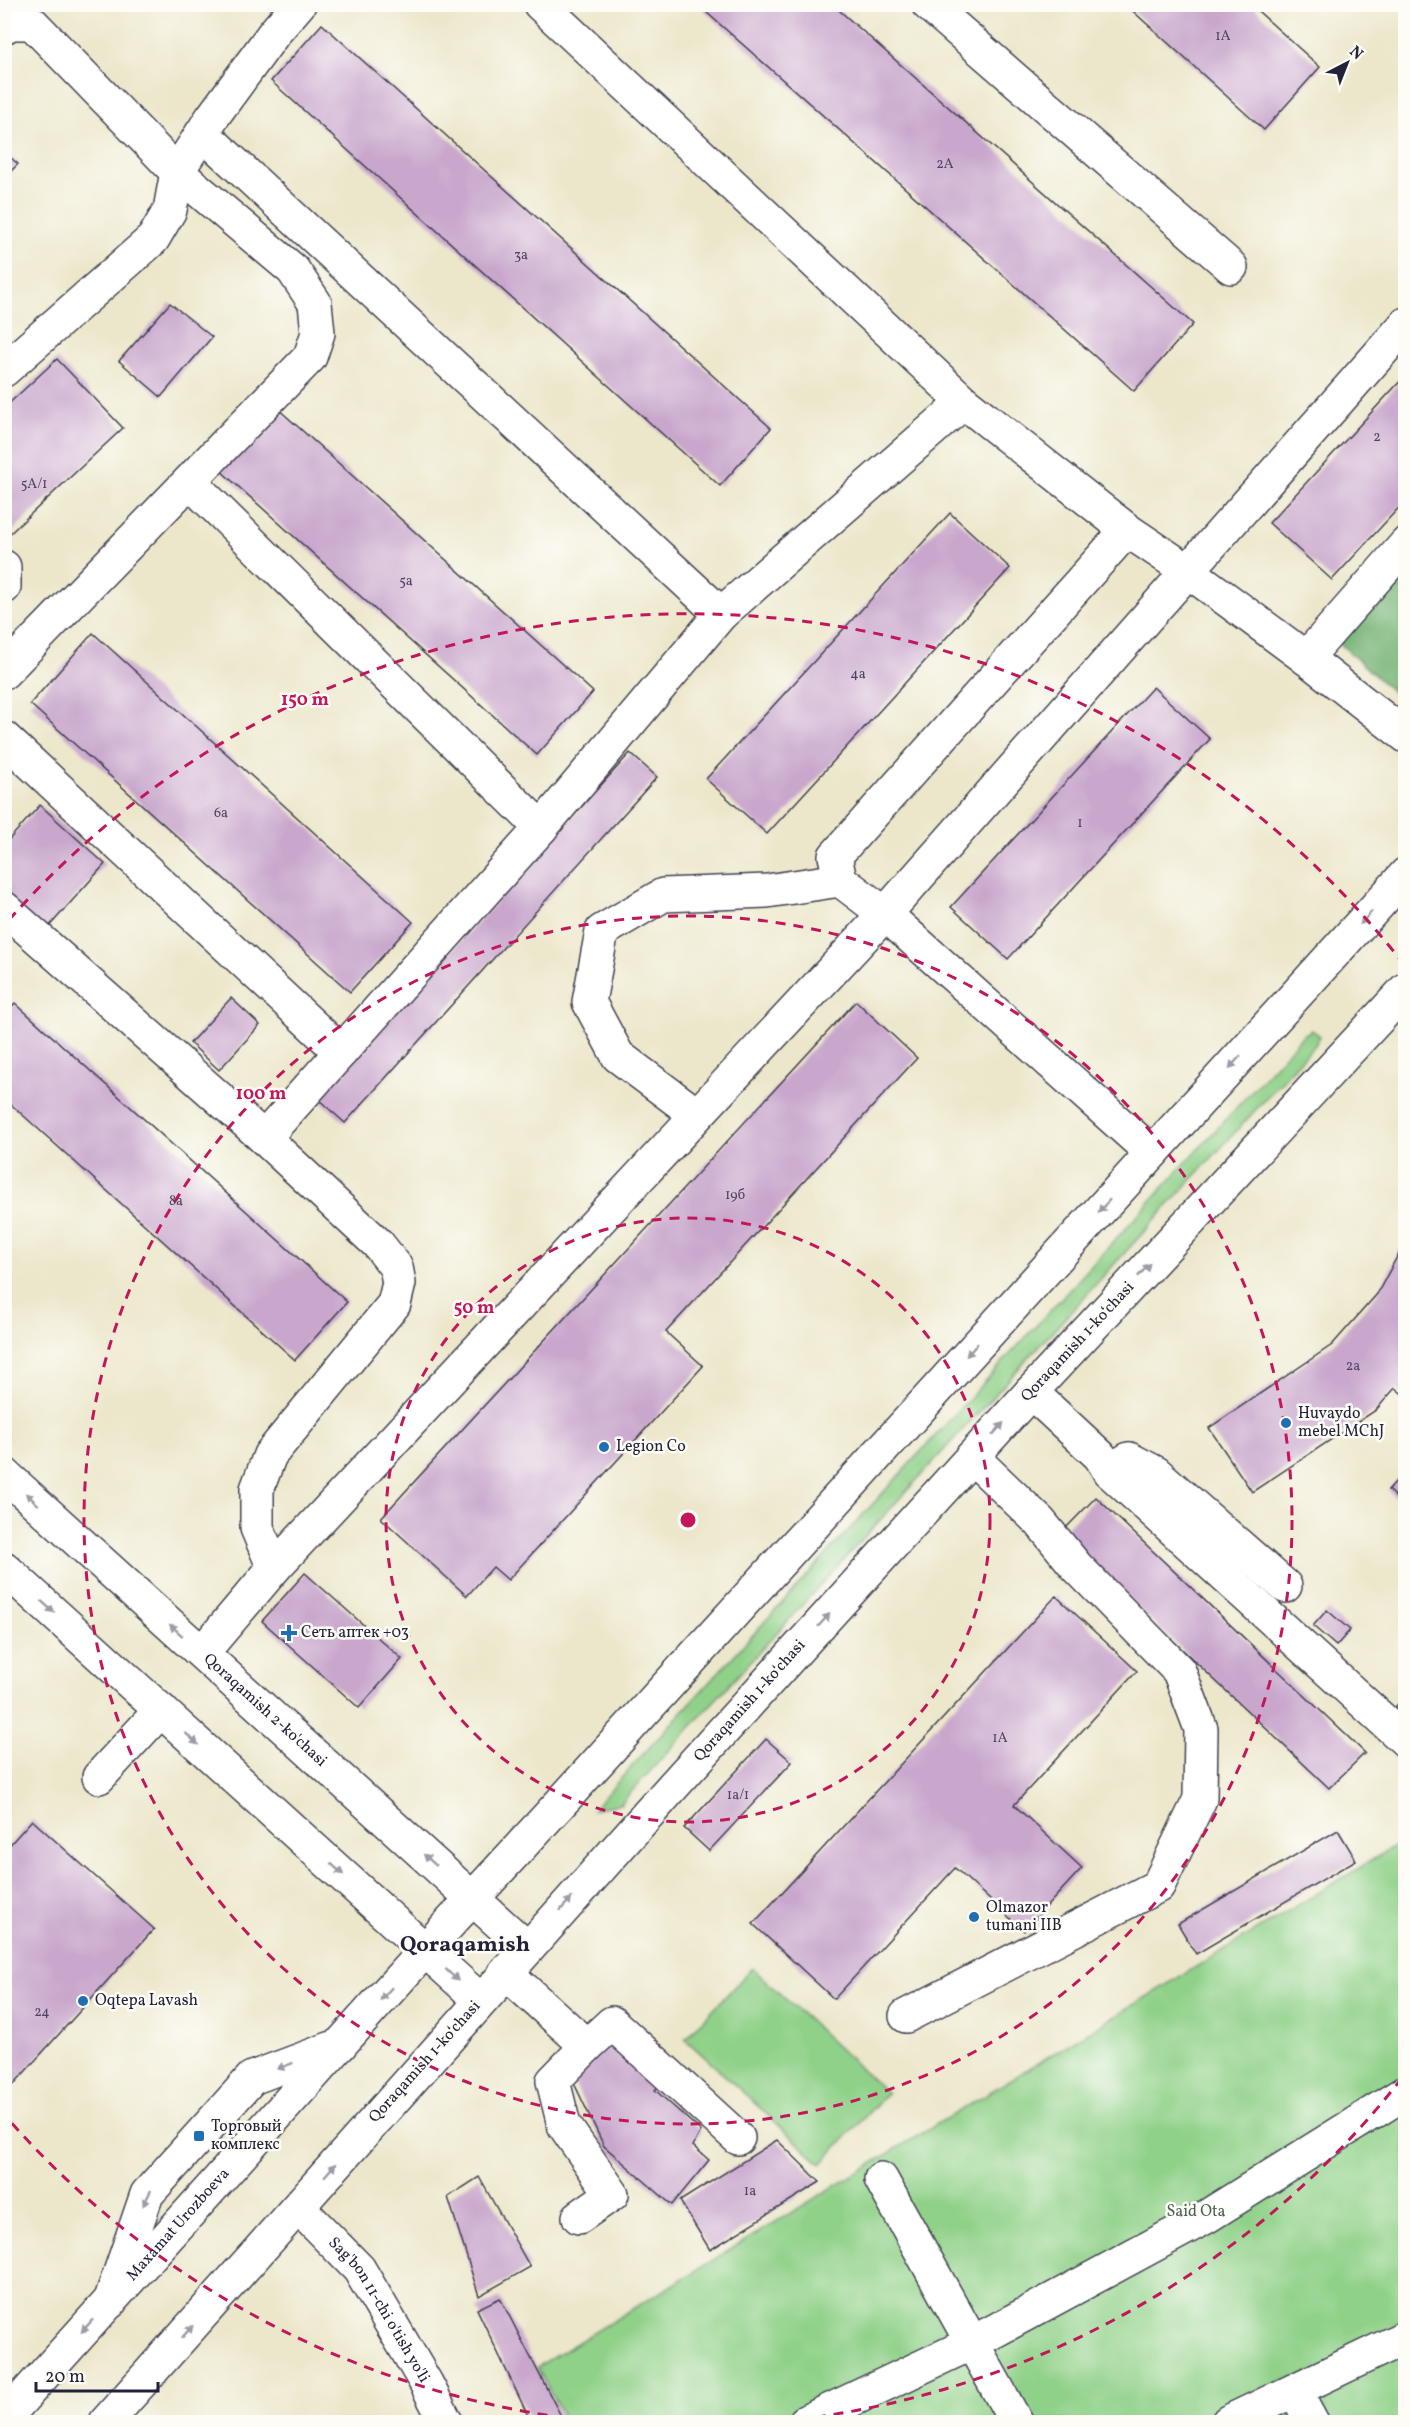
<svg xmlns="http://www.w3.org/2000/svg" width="1410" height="2427" font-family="Vollkorn,serif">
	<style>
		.green { fill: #90d189; stroke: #597a62; stroke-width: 1.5 }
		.forest { fill: #74b375; stroke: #4b6a58; stroke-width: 1.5 }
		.building { fill: #c9a7cd }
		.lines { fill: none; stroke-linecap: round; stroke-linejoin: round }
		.minor-casing { stroke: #404051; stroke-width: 36 }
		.major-casing { stroke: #404051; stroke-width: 36 }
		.minor { stroke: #fff; stroke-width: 33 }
		.major { stroke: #fff; stroke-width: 33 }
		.oneway { fill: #9c9ca7 }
		.ring { fill: none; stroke: #c2185b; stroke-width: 3; stroke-dasharray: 10 8 }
		.poi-dot { fill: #1f6fb2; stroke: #fdfcf7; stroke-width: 2 }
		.labels { text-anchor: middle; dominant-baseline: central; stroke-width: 5; stroke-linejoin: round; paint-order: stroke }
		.number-label { font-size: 14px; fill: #4c4360 }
		.street-label { font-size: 16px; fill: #22223b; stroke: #fdfcf7 }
		.poi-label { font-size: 16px; fill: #22223b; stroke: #fdfcf7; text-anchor: start }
		.park-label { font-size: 16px; fill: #485f56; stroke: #fdfcf7 }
		.district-label { font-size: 22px; font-weight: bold; fill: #22223b; stroke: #fdfcf7 }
		.centre { fill: #c2185b; stroke: #fdfcf7; stroke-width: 3 }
		.ring-label { font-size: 18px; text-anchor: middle; font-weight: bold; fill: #c2185b; stroke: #fdfcf7; stroke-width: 5; stroke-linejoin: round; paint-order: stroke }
	</style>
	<rect width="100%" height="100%" fill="#fdfcf7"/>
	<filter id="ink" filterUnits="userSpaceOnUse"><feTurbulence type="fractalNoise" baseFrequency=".0167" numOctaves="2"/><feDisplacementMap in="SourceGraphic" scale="12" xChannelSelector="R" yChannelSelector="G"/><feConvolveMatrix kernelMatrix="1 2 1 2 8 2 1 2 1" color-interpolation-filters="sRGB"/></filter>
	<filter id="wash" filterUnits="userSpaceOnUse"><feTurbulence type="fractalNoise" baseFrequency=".008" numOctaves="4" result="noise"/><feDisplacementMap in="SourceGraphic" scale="24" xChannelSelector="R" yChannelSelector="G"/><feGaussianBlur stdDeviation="1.35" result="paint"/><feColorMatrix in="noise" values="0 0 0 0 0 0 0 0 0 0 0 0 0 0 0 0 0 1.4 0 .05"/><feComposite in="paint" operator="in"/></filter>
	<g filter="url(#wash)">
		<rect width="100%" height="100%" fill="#ece7cb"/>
		<g class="green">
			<path d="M1312 1030 1320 1036 1315 1045 620 1804 593 1809 1303 1035Z"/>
			<path d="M1405 1840V2422H566L537 2367Z"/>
			<path d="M752 1968 887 2093 821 2164 685 2039Z"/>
		</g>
		<path class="forest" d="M1405 563V684L1396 695 1336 640Z"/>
		<g id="blocks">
			<g class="building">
				<path d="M697 4H832L1193 324 1134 391Z"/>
				<path d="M1125 4H1250L1320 67 1264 130Z"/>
				<path d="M322 24 771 428 720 486 271 81Z"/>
				<path d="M4 152 18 164 4 178Z"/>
				<path d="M170 303 212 337 161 397 119 361Z"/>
				<path d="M57 359 123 428 4 539V408Z"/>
				<path d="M1406 375V500L1332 580 1269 523Z"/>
				<path d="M276 407 593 692 537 755 220 470Z"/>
				<path d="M950 513 1010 568 767 834 706 779Z"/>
				<path d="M93 633 413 922 350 992 30 704Z"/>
				<path d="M1153 687 1210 739 1008 959 951 907Z"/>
				<path d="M630 753 657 777 345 1123 318 1099Z"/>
				<path d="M40 805 105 864 46 930 4 893V845Z"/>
				<path d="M231 998 260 1025 219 1070 190 1043Z"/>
				<path d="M856 1001 917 1058 666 1332 703 1366 508 1580 493 1567 467 1596 381 1518Z"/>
				<path d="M15 1003 347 1302 295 1360 5 1099V1014Z"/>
				<path d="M1406 1240V1397L1395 1388 1376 1410 1252 1492 1209 1428 1332 1345 1377 1294Z"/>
				<path d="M1406 1470V1507L1388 1490Z"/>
				<path d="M1096 1497 1365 1753 1329 1788 1060 1534Z"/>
				<path d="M305 1573 402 1659 359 1708 262 1621Z"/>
				<path d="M1056 1596 1137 1671 1014 1805 1082 1868 1024 1931 955 1868 834 1999 753 1924Z"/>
				<path d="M1327 1610 1350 1630 1336 1646 1313 1626Z"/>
				<path d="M1406 1695V1728L1389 1714Z"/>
				<path d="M766 1739 792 1762 709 1851 684 1828Z"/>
				<path d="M32 1820 154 1929 4 2095V1851Z"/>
				<path d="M1338 1830 1356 1860 1196 1954 1178 1924Z"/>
				<path d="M613 2034 665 2079 655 2090 701 2131 693 2146 709 2160 672 2205 604 2146 573 2081Z"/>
				<path d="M777 2140 820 2182 710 2250 680 2201Z"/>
				<path d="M479 2177 530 2267 479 2296 448 2197Z"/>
				<path d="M500 2298 564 2422H531L477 2309Z"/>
			</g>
		</g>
	</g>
	<g filter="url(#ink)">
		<use href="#blocks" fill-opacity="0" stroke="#404051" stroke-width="1.5"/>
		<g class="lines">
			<g class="minor-casing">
				<g id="minor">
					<path d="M540 4 964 402 1127 530 1188 571 1306 658 1406 736"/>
					<path d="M928 4 1231 267"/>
					<path d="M4 27 11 23H32L177 172 293 270 315 303 318 333 310 357 4 672"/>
					<path d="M202 133 721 614"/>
					<path d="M4 370 153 239 170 210 177 172 211 119 274 33 299 4"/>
					<path d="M190 482 541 828"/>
					<path d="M4 567V587"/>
					<path d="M1306 658 1406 544"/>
					<path d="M4 738 341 1052"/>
					<path d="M840 880 835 856 1127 530"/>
					<path d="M4 908 264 1138 378 1244 396 1267 399 1283 394 1304 270 1455 257 1489V1528L274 1568 202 1653"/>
					<path d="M697 1115 618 1056 589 1002 602 931 663 895 767 891 840 880 885 914 1152 1153"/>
					<path d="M264 1138 541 828 721 614 964 402"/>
					<path d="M1031 1392 1100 1456 1109 1471 1406 1741"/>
					<path d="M1109 1471 1129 1459 1156 1473 1285 1586"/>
					<path d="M274 1568 885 914 1406 324"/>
					<path d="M99 1777 161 1710"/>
					<path d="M505 1972 587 2046 612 2023 738 2138"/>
					<path d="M906 2016 1158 1886 1200 1799 1201 1729 1179 1671 1076 1566 1040 1522 972 1457"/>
					<path d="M881 2179 1016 2422"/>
					<path d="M579 2217 612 2194 564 2125 553 2081 587 2046"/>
					<path d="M110 2302 147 2194 252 2078 340 2045"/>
					<path d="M1295 2391 1312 2422"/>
					<path d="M805 2422 972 2343 1206 2217 1406 2092"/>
					<path d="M1228 2422 1406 2337"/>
				</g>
			</g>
			<g class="major-casing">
				<g id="major">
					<path id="s1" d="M4 1474 527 1948"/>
					<path d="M4 1568 480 2000"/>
					<path id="s2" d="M298 2207 359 2269 426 2383 446 2422"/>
					<path id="s3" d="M4 2419 425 1950 567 1796 1406 874"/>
					<path d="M106 2422 674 1785 1031 1392 1406 989"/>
				</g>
			</g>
			<use href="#minor" class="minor"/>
			<use href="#major" class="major"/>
		</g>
		<defs><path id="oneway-solid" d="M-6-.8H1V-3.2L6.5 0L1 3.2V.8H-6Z" transform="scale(1.5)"/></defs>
		<g class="oneway">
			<use href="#oneway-solid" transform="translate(1366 918) rotate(132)"/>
			<use href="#oneway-solid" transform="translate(1235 1062) rotate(132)"/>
			<use href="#oneway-solid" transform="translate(1104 1206) rotate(132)"/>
			<use href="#oneway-solid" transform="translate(1144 1270) rotate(-47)"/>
			<use href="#oneway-solid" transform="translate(972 1350) rotate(132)"/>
			<use href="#oneway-solid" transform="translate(998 1429) rotate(-48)"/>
			<use href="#oneway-solid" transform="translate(32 1499) rotate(-138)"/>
			<use href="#oneway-solid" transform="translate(48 1607) rotate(42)"/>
			<use href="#oneway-solid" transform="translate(824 1620) rotate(-48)"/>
			<use href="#oneway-solid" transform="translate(176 1630) rotate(-138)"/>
			<use href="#oneway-solid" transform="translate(192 1739) rotate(42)"/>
			<use href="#oneway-solid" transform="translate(430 1860) rotate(-138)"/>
			<use href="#oneway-solid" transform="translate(337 1869) rotate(42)"/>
			<use href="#oneway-solid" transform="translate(566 1904) rotate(-48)"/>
			<use href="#oneway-solid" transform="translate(452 1975) rotate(43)"/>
			<use href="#oneway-solid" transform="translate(386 1994) rotate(132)"/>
			<use href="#oneway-solid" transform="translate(285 2066) rotate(159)"/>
			<use href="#oneway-solid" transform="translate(330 2170) rotate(-49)"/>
			<use href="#oneway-solid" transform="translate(147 2198) rotate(117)"/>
			<use href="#oneway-solid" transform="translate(87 2326) rotate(132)"/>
			<use href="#oneway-solid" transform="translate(187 2332) rotate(-48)"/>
		</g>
	</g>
	<g class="ring">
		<circle cx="688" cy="1520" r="302"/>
		<circle cx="688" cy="1520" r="604"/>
		<path d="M1402 2078A906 906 0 0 1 775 2422M601 2422A906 906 0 0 1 9 2120M9 920A906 906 0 0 1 1402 962"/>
	</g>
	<g class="poi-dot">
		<circle cx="1286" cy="1423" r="6"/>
		<circle cx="604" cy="1447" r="6"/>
		<path d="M286 1624h6v6h6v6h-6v6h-6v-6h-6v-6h6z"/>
		<circle cx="974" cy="1917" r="6"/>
		<circle cx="83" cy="2001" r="6"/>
		<rect x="193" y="2130" width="12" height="12" rx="3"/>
	</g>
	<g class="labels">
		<g class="number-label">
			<text x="1223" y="36">1А</text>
			<text x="945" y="164">2А</text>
			<text x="521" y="255">3а</text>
			<text x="1377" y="437">2</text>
			<text x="34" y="484">5A/1</text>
			<text x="406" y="581">5а</text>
			<text x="858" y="674">4а</text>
			<text x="221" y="813">6а</text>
			<text x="1080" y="823">1</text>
			<text x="735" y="1195">19б</text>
			<text x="176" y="1201">8а</text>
			<text x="1353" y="1366">2а</text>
			<text x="1000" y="1738">1A</text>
			<text x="738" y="1795">1а/1</text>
			<text x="42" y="2012">24</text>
			<text x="750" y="2191">1a</text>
		</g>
		<g class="street-label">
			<text transform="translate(1078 1342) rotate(-47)">Qoraqamish 1-koʻchasi</text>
			<text transform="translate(750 1701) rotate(-48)">Qoraqamish 1-koʻchasi</text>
			<text stroke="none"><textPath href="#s1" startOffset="352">Qoraqamish 2-ko'chasi</textPath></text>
			<text transform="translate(425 2062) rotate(-48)">Qoraqamish 1-koʻchasi</text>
			<text stroke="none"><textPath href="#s3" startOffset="261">Maxamat Urozboeva</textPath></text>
			<text stroke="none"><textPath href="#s2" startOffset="132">Sag'bon 11-chi o'tish yo'li</textPath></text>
		</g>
		<g class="poi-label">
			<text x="1298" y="1414">Huvaydo<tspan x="1298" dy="18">mebel MChJ</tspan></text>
			<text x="616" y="1447">Legion Co</text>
			<text x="301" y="1633">Сеть аптек +03</text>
			<text x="986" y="1908">Olmazor<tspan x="986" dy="18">tumani IIB</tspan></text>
			<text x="95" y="2001">Oqtepa Lavash</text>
			<text x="211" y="2127">Торговый<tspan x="211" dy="18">комплекс</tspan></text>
		</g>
		<g class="park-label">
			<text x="1196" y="2212">Said Ota</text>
		</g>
		<g class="district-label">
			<text x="465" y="1945">Qoraqamish</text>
		</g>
	</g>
	<circle cx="688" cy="1520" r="9" class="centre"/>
	<g class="ring-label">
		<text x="305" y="705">150 m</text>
		<text x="261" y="1099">100 m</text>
		<text x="474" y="1313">50 m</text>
	</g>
	<rect width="1410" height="2427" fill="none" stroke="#fdfcf7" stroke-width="24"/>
	<g transform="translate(1347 63) rotate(42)" stroke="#fdfcf7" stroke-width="4.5" paint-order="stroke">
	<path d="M0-4.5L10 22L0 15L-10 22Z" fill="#22223b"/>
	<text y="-9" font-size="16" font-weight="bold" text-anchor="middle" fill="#22223b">N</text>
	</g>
	<path d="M36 2382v9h122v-9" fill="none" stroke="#22223b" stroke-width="3"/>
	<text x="45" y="2382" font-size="18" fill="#22223b" stroke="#fdfcf7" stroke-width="4.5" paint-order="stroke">20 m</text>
</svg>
